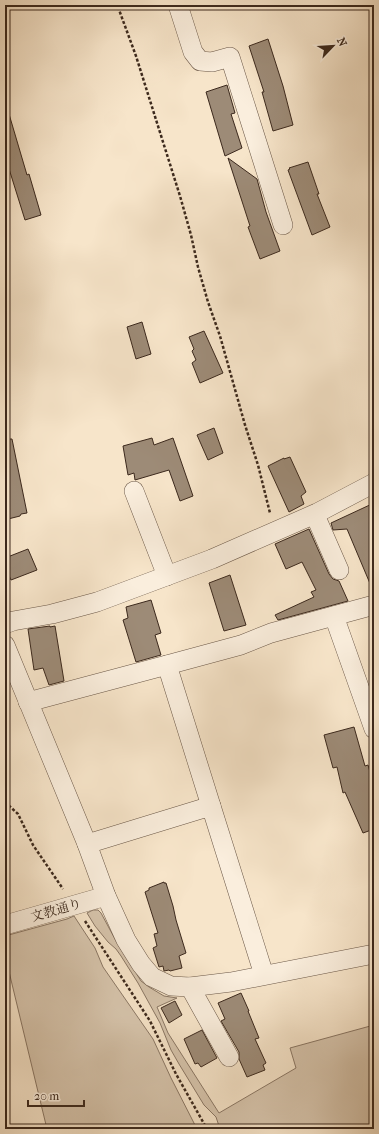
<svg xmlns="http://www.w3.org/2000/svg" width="379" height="1134" font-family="'IM FELL French Canon','Noto Serif JP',serif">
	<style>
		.green { fill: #d7c5ad; stroke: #8a7765 }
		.building { fill: #9d8b77; stroke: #3c291d }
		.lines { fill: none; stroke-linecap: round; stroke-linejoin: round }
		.minor-casing { stroke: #6b5848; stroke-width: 20 }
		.path { stroke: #3c291d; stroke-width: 2.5; stroke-dasharray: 3 2; stroke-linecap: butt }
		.minor { stroke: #faeedd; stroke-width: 19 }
		.labels { text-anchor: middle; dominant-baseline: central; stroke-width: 3.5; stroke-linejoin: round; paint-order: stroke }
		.street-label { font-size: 13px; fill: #3c291d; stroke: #faeedd }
	</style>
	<rect width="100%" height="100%" fill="#f7e5ca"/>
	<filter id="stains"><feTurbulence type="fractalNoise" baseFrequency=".005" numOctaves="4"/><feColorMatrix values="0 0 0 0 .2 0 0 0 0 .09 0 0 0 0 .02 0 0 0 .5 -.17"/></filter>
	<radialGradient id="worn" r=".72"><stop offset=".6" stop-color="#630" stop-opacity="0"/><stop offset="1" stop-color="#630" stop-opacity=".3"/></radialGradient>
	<g class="green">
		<path d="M93 910H98L101 913 116 941 141 981 149 987 164 996 177 998 157 1007 168 1033 219 1113 296 1068 290 1048 374 1025V1129H220L216 1117 204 1105 179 1064 171 1050 160 1023 138 983 121 956 116 949 108 942 95 926 87 913Z"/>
		<path d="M74 916 95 948 103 967 153 1039 171 1078 197 1129H47L5 955V936L67 919Z"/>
	</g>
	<g class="building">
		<path d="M268 39 283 86 293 125 273 131 262 92H264L249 46Z"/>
		<path d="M227 85 235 113 231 114 242 148 225 156 206 92Z"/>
		<path d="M9 114 27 175 29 174 41 215 25 220 5 156V115Z"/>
		<path d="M228 158 257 179 266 212 280 251 260 259 248 227 250 226Z"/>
		<path d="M308 162 319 194H317L330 227 312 235 288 170 290 169 289 168Z"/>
		<path d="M142 322 151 354 136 359 127 327Z"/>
		<path d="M204 331 223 373 200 383 192 363 196 360 192 351 194 349 189 337Z"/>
		<path d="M214 428 223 453 208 460 197 435Z"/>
		<path d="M152 438 154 445 173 438 193 496 180 501 169 470 135 480 134 473 128 475 123 446Z"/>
		<path d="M5 439H12L27 513 21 514 20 516 8 519 5 505Z"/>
		<path d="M290 457 306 492 301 496 304 504 289 512 268 466 284 458V459Z"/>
		<path d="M374 503V593L347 529 333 530 331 523Z"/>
		<path d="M309 529 329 574 333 579 339 581 348 601 278 620 275 615 314 597 311 592 316 590 302 562 286 569 275 544Z"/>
		<path d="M28 549 37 570 11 580 5 567V558Z"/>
		<path d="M230 575 246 625 224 631 209 583Z"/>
		<path d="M151 600 161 633 155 635 161 655 136 662 123 620 128 618 126 607Z"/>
		<path d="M50 626V627L55 626 64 681 49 685 43 668 34 670 28 629Z"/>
		<path d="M354 727 365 766 368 765 374 786V829L363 833 345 792 343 793 337 767 333 768 324 735Z"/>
		<path d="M164 882V883H166L173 906 176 920 186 953 179 956 182 968 170 971 169 970 164 971 163 966 159 967 153 948 157 946 154 934 158 933 145 892 149 890V888Z"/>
		<path d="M241 993 249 1011H248L259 1038 255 1039 266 1063 263 1065 265 1070 247 1077 239 1059V1052L221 1021 225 1019 218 1003Z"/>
		<path d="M175 1001 182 1015 169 1023 161 1008Z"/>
		<path d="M202 1030 217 1058 201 1067 198 1063 195 1064 184 1039Z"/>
	</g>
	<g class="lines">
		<g class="minor-casing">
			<g id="minor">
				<path d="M178 5 193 52 200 61 212 62 230 57 283 225"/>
				<path d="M134 491 167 576"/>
				<path d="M315 515 339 570"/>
				<path d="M334 616 374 729"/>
				<path d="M5 624 13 621 52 614 97 602 212 559 317 513 374 483"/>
				<path d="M5 645 87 844 106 896 126 940 141 964 152 977 171 986 190 987 231 982 374 954"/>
				<path d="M167 665 211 806"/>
				<path d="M28 702 167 665 241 645 271 633 374 605"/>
				<path d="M87 844 211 806 264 975"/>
				<path d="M5 925 106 896"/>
				<path d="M190 987 229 1057"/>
			</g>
		</g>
		<g class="path">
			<path d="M118 7 136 56 180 196 191 235 198 267 208 302 220 336 245 425 258 465 270 513"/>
			<path d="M5 802 18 814 33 845 63 889"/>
			<path d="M85 921 150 1021 176 1074 207 1129"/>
		</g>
		<use href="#minor" class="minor"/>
	</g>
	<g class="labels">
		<g class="street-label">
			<text transform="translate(56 910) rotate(-16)">文教通り</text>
		</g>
	</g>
	<rect width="379" height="1134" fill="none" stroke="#f7e5ca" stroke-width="20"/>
	<rect x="6" y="6" width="367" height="1122" fill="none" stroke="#3c291d" stroke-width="2"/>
	<rect x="10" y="10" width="359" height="1114" fill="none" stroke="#3c291d"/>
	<g transform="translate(333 46) rotate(65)" stroke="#faeedd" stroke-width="3" paint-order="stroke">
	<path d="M0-3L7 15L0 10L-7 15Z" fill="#3c291d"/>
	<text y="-6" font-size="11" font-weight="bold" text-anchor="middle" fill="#3c291d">N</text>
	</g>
	<path d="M28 1100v6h56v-6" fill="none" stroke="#3c291d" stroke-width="2"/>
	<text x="34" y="1100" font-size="12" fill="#3c291d" stroke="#faeedd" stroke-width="3" paint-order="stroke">20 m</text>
	<rect width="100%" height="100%" filter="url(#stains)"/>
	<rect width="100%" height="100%" fill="url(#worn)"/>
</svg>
